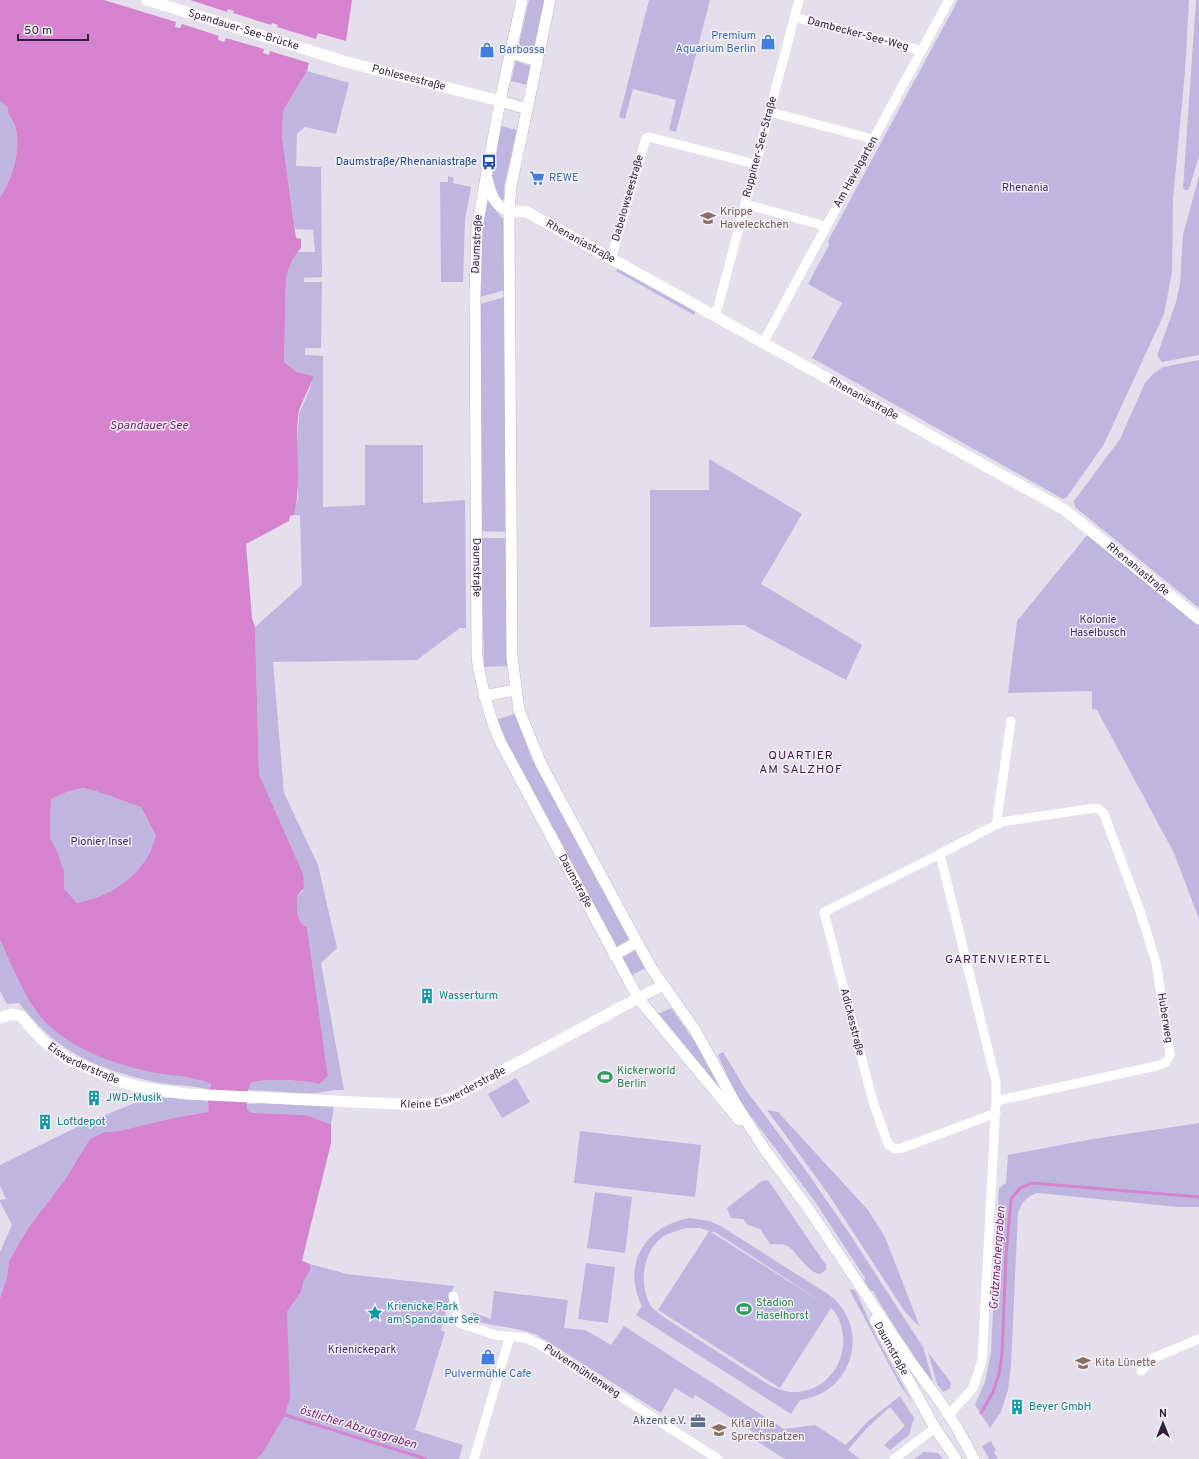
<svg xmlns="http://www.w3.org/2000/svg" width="1199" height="1459" font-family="Overpass,sans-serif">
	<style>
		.green { fill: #beb6df; fill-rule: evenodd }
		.water { fill: #d583ce; fill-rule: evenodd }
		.pier { fill: #e5dfec }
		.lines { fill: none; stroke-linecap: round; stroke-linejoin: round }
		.stream { stroke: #d583ce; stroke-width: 3 }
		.secondary-casing { stroke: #c1b2cc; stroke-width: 12 }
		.minor { stroke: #fff; stroke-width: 9 }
		.tertiary { stroke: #fff; stroke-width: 11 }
		.secondary { stroke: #fff; stroke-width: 11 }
		.labels { text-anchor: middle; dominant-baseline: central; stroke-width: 3; stroke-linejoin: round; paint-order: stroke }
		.street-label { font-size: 11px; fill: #331f3d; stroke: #f3f0f8 }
		.shop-label { font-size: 11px; fill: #366cbe; stroke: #f3f0f8; text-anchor: start }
		.transit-label { font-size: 11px; fill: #164399; stroke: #f3f0f8; text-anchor: end }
		.park-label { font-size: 11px; fill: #402677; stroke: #f3f0f8 }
		.education-label { font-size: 11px; fill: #785e54; stroke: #f3f0f8; text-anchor: start }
		.culture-label { font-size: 11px; fill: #0d838f; stroke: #f3f0f8; text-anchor: start }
		.leisure-label { font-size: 11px; fill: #27864d; stroke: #f3f0f8; text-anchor: start }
		.service-label { font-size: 11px; fill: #4e5e75; stroke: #f3f0f8; text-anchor: end }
		.water-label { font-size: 12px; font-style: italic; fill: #7d1573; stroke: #f3f0f8 }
		.neighbourhood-label { font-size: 12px; letter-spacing: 1px; fill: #3f1a50; stroke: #f3f0f8 }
	</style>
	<rect width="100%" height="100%" fill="#e5dfec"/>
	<g class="green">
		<path d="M529 0H546L534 53 529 54 518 48Z"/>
		<path d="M649 0H710L676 132 669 130 676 100 633 89 625 119 619 117Z"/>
		<path d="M958 0H1189L1185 72 1173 199 1172 272 1164 314 1104 444 1067 497 1063 499 812 358 842 303 808 284 829 245 828 241Z"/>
		<path d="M1196 0H1199V156L1190 186 1188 190H1185L1183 188Z"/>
		<path d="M516 61 531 66 527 85 511 81Z"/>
		<path d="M307 71 349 83 336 134 305 127 297 134 296 166 321 167 322 277 304 278V282H322L321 348H305V355L323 356V507L365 505V445H423V503L465 500 466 628H460L417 660 273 662 284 793 318 865 337 948 321 963 344 1090C331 1089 325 1093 313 1093 292 1093 270 1091 248 1090L251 1083C264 1078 304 1080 318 1084L328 1076 307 927C295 922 297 907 297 896L303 891 300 868 259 774 255 627 302 585 300 515H294L298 497 297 446 299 414 310 389 313 376 295 371 284 362 286 279 288 269 297 252H315L313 230 295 229 282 136 283 111Z"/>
		<path d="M0 101 8 108 7 110C9 115 14 121 15 127 22 146 12 182 0 197Z"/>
		<path d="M501 126 517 130 504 186V199L501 201 492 186V170Z"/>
		<path d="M448 176 454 178 453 183 471 187 465 220 463 282H441L440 182H448Z"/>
		<path d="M1199 176V355L1162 362 1157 356 1176 302 1180 284 1183 235Z"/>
		<path d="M488 196 499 215 504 219 505 290 480 297 482 223Z"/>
		<path d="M618 267 696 310 694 315 616 271Z"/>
		<path d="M505 297 506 532 481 531 480 304Z"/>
		<path d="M1199 360V608L1075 507 1074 501 1120 439 1145 383 1153 374 1163 367Z"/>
		<path d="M709 459 802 514 761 584 862 645 846 680 744 625 650 627V490H709Z"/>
		<path d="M1088 534 1199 625V919L1174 853 1097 710 1092 709V691L1008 693 1017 621Z"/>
		<path d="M481 538H506L507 666 484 667Z"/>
		<path d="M515 714 532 759 630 939 616 947 507 749 495 720Z"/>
		<path d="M83 788C103 792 121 801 141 807L156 836C153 843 151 853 146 859 130 884 105 897 77 903L64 888V871L58 853 50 838 51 799 67 792Z"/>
		<path d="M0 940 20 984 37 1012 64 1037 147 1071 193 1078 211 1084 208 1090C201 1086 171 1085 160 1083 126 1076 88 1065 60 1044 44 1033 31 1018 19 1003L7 1004 0 991Z"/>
		<path d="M636 950 646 968 632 975 622 958Z"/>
		<path d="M671 1008 697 1045 724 1093 656 1015Z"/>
		<path d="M723 1052 746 1090 802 1165 847 1230 923 1347 934 1385 917 1364 873 1291 868 1290 864 1282 865 1278 816 1203 751 1116 745 1115 718 1055Z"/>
		<path d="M516 1078 530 1102 502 1118 488 1094Z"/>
		<path d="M137 1093 166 1098 205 1099V1102L208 1101 210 1106 208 1112 173 1118 119 1131 105 1132 76 1161 64 1181 28 1228 9 1261 7 1277 0 1298V1252L12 1225 0 1202V1200L6 1199 0 1186V1165L83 1124 137 1102Z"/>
		<path d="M264 1103 334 1107 331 1124 306 1115 255 1113 250 1112 247 1109V1104Z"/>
		<path d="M767 1110 778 1112 868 1210 885 1237 920 1327 905 1312 829 1195Z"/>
		<path d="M1199 1123V1207H1178L1037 1193C1026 1197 1022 1202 1018 1213L1011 1365 1008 1390 1001 1412 990 1428 975 1405 985 1382 991 1352 999 1188 1006 1183 1008 1155 1093 1139Z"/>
		<path d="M580 1131 701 1145 695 1197 574 1183Z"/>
		<path d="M768 1180 826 1265V1270L820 1274C807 1272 799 1255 789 1247 784 1243 776 1245 770 1244L760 1229 748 1225 743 1219 731 1218 727 1208 762 1181Z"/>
		<path d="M595 1192 632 1197 625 1253 587 1248Z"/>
		<path d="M690 1218 709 1221 719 1225 828 1294C872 1326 854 1393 800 1400L791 1414 636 1315 642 1306C621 1264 645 1226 690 1218ZM686 1228H700L709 1231 658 1310 780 1388 831 1308C839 1315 842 1326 843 1336 846 1365 823 1394 792 1392 784 1392 776 1388 769 1385L665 1318C661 1315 655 1311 651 1306 639 1286 642 1255 660 1239 667 1233 676 1231 686 1228ZM711 1232H715L828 1306Z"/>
		<path d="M586 1263 615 1267 608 1323 578 1319Z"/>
		<path d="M310 1264 347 1274 454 1286 441 1330 445 1332 415 1430 463 1445 459 1459H256L262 1454 273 1433 287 1312 301 1292 304 1280 310 1271Z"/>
		<path d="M849 1289 855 1290 858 1296 876 1336 913 1404 900 1385Z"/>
		<path d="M494 1291 568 1300 564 1328 585 1330 611 1345 624 1326 784 1429 815 1425 846 1445 868 1421 900 1396 914 1418 909 1435 890 1450 884 1445 905 1426 890 1407 867 1428 848 1450 860 1459H785L758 1442 761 1437 695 1395 693 1399 675 1388 661 1413 537 1335C517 1327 496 1327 476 1321L472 1312 491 1319Z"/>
		<path d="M928 1352 951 1383 950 1388 943 1392 937 1384Z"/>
		<path d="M991 1441 996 1450 994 1452 998 1459H989L982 1446Z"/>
		<path d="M924 1452 938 1453 943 1459H914Z"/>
	</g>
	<path class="water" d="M0 0H352L346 41 318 33 307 71 283 111 282 136 296 238 301 239V248C293 257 288 267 286 279L284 362 295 371 313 376V378C309 390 300 403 298 416 295 449 302 482 294 515L290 516 289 521 246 544 252 618 255 627 259 774 303 874 304 888 297 896C297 907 295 922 307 927L328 1076 319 1084C304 1080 264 1078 251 1083L247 1093V1109L250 1112 255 1113 306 1115 331 1124V1143L302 1261 310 1264V1271L304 1280 301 1292 287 1312 290 1397 285 1415 262 1454 256 1459H0V1298L7 1277 9 1261 28 1228 64 1181 90 1139 105 1132 119 1131 173 1118 208 1112C210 1105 206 1098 208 1090 209 1088 211 1086 211 1084 190 1075 168 1076 146 1071 107 1062 60 1044 36 1011 21 989 11 964 0 940V197C12 182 22 146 15 126 13 121 9 115 7 110L8 108 0 101ZM83 788C103 792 121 801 141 807L156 836C153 843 151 853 146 859 130 884 105 897 77 903L64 888V871L58 853 50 838 51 799 67 792Z"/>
	<path class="pier" d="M104 0H190L227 12 228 9 234 11 233 13 271 25 272 23 278 25 277 27 316 39 317 36H319L310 67H308L309 63 270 51 269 55 263 53 264 49 226 38 224 42 218 40 219 36 182 24 180 28 175 27 176 22Z"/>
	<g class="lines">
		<g class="stream">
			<path d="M981 1413 993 1392 999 1374 1002 1354 1006 1255 1011 1199 1020 1188 1032 1183 1199 1197"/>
			<path d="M285 1415 426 1459"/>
		</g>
		<g class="secondary-casing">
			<g id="secondary">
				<path id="s4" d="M522 0 500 101 477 227 475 294 477 658C482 688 488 715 501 743L638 998 739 1120"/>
				<path d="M550 0 511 186 509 211 512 657 519 710 541 764 637 942 652 969 695 1030 735 1103 765 1150 808 1208 913 1365 939 1400 957 1428 974 1459"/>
				<path d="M511 53 537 61"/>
				<path d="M500 101 527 109"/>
				<path d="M487 178C490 192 494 207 509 211"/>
				<path d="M484 696 515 690"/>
				<path d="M614 955 637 942"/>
				<path d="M638 998 663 985"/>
				<path id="s5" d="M875 1320 935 1428 956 1459"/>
			</g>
		</g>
		<g class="minor">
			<path d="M794 17 913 48 921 52"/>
			<path d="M770 112 865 137 873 141"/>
			<path d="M745 204 818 224 826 228"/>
			<path d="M611 259 646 138 649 137 755 164"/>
			<path d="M714 315 718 307 799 0"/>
			<path d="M763 343 949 0"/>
			<path d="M998 824 997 819 1011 721"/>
			<path d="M940 854 824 912 873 1102 888 1144 895 1149 902 1148 996 1113"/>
			<path d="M453 1296 459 1323 495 1335 525 1338 539 1344 718 1459"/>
			<path d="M1141 1371 1151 1359 1199 1339"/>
			<path d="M949 1415 973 1388 982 1361 996 1101V1082L940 854 1001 822 1095 808 1099 809 1104 814 1140 911 1156 962 1170 1054C1168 1062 1164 1064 1156 1066L996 1101"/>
			<path d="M474 1459 510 1336"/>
			<path d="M894 1459 935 1428"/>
		</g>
		<g class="tertiary">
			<path id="s1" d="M147 0 350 63 500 101"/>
			<path id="s2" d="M509 211 527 212 1065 510 1199 619"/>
			<path id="s3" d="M0 1018 12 1014 21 1016 41 1039 67 1059 118 1081 144 1088 187 1094 418 1105 438 1103 452 1098 638 998"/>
		</g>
		<use href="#secondary" class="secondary"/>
	</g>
	<defs>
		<g id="shop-bare" transform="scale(1.2)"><path d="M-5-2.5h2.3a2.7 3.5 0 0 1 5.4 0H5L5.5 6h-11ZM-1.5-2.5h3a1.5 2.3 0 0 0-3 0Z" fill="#3f7fe0" stroke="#f3f0f8" stroke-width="2.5" paint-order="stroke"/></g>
		<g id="bus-bare" transform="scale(1.2)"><path d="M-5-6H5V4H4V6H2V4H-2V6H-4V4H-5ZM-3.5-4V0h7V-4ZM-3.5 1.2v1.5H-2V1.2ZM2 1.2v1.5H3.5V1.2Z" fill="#1a4fb4" stroke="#f3f0f8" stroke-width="2.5" paint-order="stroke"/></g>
		<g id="supermarket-bare" transform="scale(1.2)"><path d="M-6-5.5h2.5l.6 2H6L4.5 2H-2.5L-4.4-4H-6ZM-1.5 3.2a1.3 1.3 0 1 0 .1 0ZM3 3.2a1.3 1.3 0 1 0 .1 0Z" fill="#3f7fe0" stroke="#f3f0f8" stroke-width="2.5" paint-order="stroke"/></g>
		<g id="school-bare" transform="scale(1.2)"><path d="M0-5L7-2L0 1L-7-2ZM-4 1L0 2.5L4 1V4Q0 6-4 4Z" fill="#8d6e63" stroke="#f3f0f8" stroke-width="2.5" paint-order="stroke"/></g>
		<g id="building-bare" transform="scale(1.2)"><path d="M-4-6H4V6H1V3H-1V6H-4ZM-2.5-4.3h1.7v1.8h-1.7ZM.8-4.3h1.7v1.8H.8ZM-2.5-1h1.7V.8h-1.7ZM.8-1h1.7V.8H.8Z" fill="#0f9aa8" stroke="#f3f0f8" stroke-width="2.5" paint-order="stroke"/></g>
		<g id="stadium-bare" transform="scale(1.2)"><path d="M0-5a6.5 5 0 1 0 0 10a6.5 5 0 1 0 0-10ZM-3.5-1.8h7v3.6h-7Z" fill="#2e9e5b" stroke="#f3f0f8" stroke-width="2.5" paint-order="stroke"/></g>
		<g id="sight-bare" transform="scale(1.2)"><path d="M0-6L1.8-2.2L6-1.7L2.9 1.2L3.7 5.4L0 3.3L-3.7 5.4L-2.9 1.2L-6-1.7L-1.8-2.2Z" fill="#0f9aa8" stroke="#f3f0f8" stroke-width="2.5" paint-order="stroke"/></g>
		<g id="office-bare" transform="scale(1.2)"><path d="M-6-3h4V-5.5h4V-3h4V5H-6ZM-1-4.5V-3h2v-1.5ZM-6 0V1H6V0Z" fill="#5c6f8a" stroke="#f3f0f8" stroke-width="2.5" paint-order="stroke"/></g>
	</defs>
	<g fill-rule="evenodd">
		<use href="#shop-bare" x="768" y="42"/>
		<use href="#shop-bare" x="487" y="50"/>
		<use href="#bus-bare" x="489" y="162"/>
		<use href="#supermarket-bare" x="537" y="178"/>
		<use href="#school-bare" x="708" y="218"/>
		<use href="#building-bare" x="427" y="996"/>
		<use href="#stadium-bare" x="605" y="1077"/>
		<use href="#building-bare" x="94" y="1098"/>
		<use href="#building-bare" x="45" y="1122"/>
		<use href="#stadium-bare" x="744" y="1309"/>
		<use href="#sight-bare" x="375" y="1313"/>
		<use href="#shop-bare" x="488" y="1357"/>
		<use href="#school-bare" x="1083" y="1363"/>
		<use href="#building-bare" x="1017" y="1407"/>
		<use href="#office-bare" x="698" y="1421"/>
		<use href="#school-bare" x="719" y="1430"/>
	</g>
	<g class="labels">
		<g class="street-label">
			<text stroke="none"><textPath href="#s1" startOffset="101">Spandauer-See-Brücke</textPath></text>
			<text transform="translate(858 34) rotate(15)">Dambecker-See-Weg</text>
			<text stroke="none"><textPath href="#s1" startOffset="273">Pohleseestraße</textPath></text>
			<text transform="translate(760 147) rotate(-75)">Ruppiner-See-Straße</text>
			<text transform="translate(856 172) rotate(-61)">Am Havelgarten</text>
			<text transform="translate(628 198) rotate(-74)">Dabelowseestraße</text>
			<text stroke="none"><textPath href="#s2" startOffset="79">Rhenaniastraße</textPath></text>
			<text transform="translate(477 244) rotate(-87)">Daumstraße</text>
			<text stroke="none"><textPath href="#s2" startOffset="403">Rhenaniastraße</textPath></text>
			<text stroke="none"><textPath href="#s4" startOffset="572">Daumstraße</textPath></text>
			<text stroke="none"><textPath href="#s2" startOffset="727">Rhenaniastraße</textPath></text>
			<text stroke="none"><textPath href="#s4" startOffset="908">Daumstraße</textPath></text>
			<text transform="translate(1165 1018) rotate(81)">Huberweg</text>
			<text transform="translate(852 1022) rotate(76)">Adickesstraße</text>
			<text stroke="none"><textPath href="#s3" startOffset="102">Eiswerderstraße</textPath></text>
			<text stroke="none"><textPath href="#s3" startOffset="481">Kleine Eiswerderstraße</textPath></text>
			<text stroke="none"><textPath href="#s5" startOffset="33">Daumstraße</textPath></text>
			<text transform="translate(582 1371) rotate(33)">Pulvermühlenweg</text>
		</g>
		<g class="shop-label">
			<text x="756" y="36" text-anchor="end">Premium<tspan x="756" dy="13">Aquarium Berlin</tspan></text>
			<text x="499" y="50">Barbossa</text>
			<text x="549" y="178">REWE</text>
			<text x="488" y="1374" text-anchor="middle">Pulvermühle Cafe</text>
		</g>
		<g class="transit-label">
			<text x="477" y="162">Daumstraße/Rhenaniastraße</text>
		</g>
		<g class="park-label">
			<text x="1025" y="188">Rhenania</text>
			<text x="1098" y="620">Kolonie<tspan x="1098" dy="13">Haselbusch</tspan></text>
			<text x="101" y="842">Pionier Insel</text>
			<text x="362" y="1350">Krienickepark</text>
		</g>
		<g class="education-label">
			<text x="720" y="212">Krippe<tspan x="720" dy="13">Haveleckchen</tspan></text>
			<text x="1095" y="1363">Kita Lünette</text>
			<text x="731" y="1424">Kita Villa<tspan x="731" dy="13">Sprechspatzen</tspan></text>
		</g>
		<g class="culture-label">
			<text x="439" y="996">Wasserturm</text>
			<text x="106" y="1098">JWD-Musik</text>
			<text x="57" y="1122">Loftdepot</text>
			<text x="387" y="1307">Krienicke Park<tspan x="387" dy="13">am Spandauer See</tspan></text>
			<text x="1029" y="1407">Beyer GmbH</text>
		</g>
		<g class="leisure-label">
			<text x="617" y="1071">Kickerworld<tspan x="617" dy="13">Berlin</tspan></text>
			<text x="756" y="1303">Stadion<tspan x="756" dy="13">Haselhorst</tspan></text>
		</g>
		<g class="service-label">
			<text x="686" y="1421">Akzent e.V.</text>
		</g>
		<g class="water-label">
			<text x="149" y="426">Spandauer See</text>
			<text transform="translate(998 1258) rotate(-86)">Grützmachergraben</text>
			<text transform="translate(358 1428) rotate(17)">östlicher Abzugsgraben</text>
		</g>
		<g class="neighbourhood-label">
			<text x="801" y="756">QUARTIER<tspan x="801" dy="14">AM SALZHOF</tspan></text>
			<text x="998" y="960">GARTENVIERTEL</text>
		</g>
	</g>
	<g transform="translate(1163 1423)" stroke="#f3f0f8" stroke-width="3" paint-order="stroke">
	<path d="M0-3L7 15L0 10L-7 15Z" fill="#331f3d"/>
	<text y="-6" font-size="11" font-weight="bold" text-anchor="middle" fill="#331f3d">N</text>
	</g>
	<path d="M18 34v6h70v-6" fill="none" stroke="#331f3d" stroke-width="2"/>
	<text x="24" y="34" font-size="12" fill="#331f3d" stroke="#f3f0f8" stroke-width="3" paint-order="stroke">50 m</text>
</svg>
